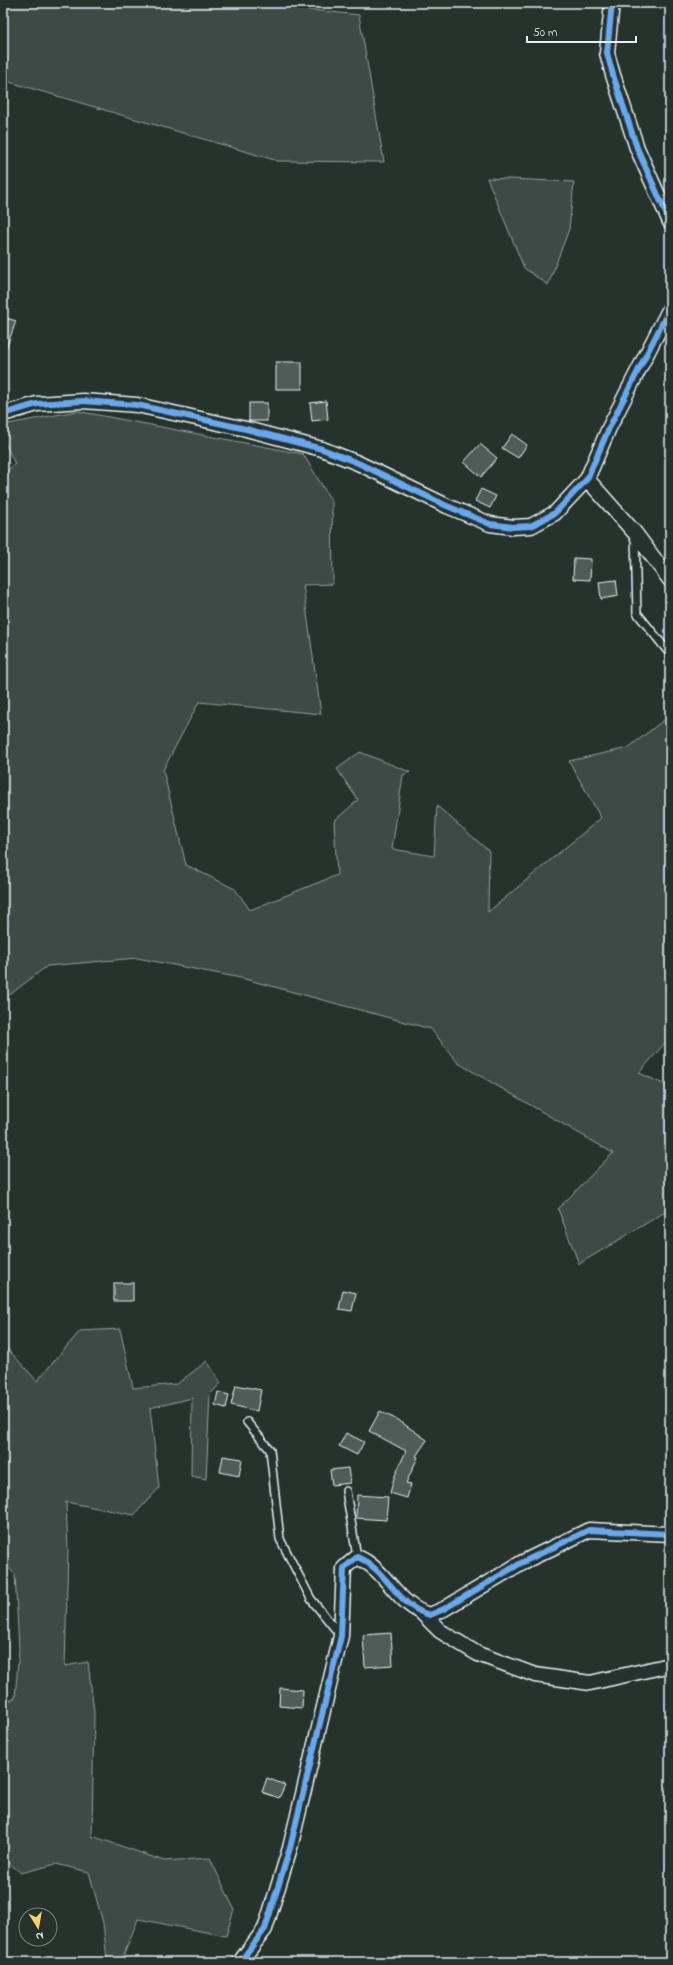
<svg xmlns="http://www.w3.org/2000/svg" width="673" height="1965" font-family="'Indie Flower',sans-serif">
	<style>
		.green { fill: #3e4b47; stroke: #939ea0 }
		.building { fill: #505c59; stroke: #e8f1f8 }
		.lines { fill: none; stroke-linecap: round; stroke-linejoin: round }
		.service-casing { stroke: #e8f1f8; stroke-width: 10 }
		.minor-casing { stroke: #e8f1f8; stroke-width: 17 }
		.service { stroke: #26332d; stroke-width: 7 }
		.minor { stroke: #26332d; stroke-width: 14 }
		.cycleway-casing { stroke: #26332d; stroke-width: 8 }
		.cycleway { stroke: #66a8f1; stroke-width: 6 }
	</style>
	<rect width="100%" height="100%" fill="#26332d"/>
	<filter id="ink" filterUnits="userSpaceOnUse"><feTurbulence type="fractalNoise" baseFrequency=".025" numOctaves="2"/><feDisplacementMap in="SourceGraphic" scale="8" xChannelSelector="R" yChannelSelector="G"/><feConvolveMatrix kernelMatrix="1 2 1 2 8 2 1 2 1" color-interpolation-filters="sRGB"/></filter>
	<g filter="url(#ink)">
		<g class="green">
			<path d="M3 3H246L359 15 384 162 278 161 3 80Z"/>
			<path d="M487 178 574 182 569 229 548 285 524 268Z"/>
			<path d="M77 411 303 454 332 502 333 584 303 585 321 714 199 702 163 770 186 865 235 889 250 910 337 875 334 821 358 800 337 769 360 752 410 772 403 775 392 849 434 856 437 806 489 851 488 912 601 818 569 761 628 748 670 715V1037L639 1073 670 1087V1209L579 1264 558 1209 613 1153 458 1063 431 1029 241 978 137 958 47 966 3 1000V474L15 464 3 439V425Z"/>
			<path d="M120 1329 133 1388 177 1384 207 1361 221 1383 210 1394 206 1479 191 1476 192 1398 150 1408 159 1488 134 1515 66 1502 68 1549 65 1666 88 1662 94 1711 92 1836 164 1861 210 1858 234 1909 226 1936 138 1919 121 1962 107 1959 103 1923 89 1872 56 1864 21 1873 3 1858V1704L15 1698 19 1649 15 1574 3 1563V1344L37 1381 80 1331Z"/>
		</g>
		<g class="building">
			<path d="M3 317 16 321 4 354H3Z"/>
			<rect x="276" y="362" width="26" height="27"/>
			<path d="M326 401 328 419 312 421 310 403Z"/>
			<rect x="249" y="403" width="18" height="18"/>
			<path d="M512 434 527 445 518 458 502 448Z"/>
			<path d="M480 444 497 458 481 477 464 462Z"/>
			<path d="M481 489 496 496 490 508 475 501Z"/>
			<path d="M574 558 591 559 590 580 573 579Z"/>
			<path d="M616 580 618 596 601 599 599 582Z"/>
			<rect x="114" y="1283" width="19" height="18"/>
			<path d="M343 1290 356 1293 352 1311 339 1309Z"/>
			<path d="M236 1385 261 1390 257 1411 231 1405Z"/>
			<path d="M218 1392 229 1395 226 1408 215 1405Z"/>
			<path d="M380 1411 401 1422 427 1440 416 1456 418 1457 406 1483 411 1484 407 1498 390 1493 394 1478 406 1451 369 1431Z"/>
			<path d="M346 1433 364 1442 357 1455 339 1446Z"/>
			<path d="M223 1456 242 1459 239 1476 220 1472Z"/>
			<path d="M348 1468 350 1483 332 1485 330 1470Z"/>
			<path d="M357 1495 388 1497 386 1520 356 1518Z"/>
			<path d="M391 1633 393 1665 365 1667 363 1635Z"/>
			<path d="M280 1688 303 1690 302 1708 279 1706Z"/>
			<path d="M267 1778 285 1785 279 1798 262 1792Z"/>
		</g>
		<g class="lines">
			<g class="service-casing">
				<g id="service">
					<path d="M635 536 637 613 670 654"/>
					<path d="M247 1422 270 1450 280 1539 311 1599 340 1635"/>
					<path d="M346 1491 357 1557"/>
				</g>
			</g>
			<g class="minor-casing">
				<g id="minor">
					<path d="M612 3 607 53 613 75 637 148 670 222"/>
					<path d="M3 414 37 404 83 401 137 405 246 429 322 449 358 463 447 506 490 524 513 527 531 526 555 513 587 479 609 428 670 308"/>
					<path d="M587 479 635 533 670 580"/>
					<path d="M422 1613 440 1631 478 1654 535 1675 590 1683 670 1665"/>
					<path d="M240 1962 265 1929 290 1848 341 1636 344 1568 357 1557C387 1569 397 1607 430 1615L444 1609 521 1563 589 1530 670 1534"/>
				</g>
			</g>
			<use href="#service" class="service"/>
			<use href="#minor" class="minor"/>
			<g class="cycleway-casing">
				<g id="cycleway">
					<path d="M612 3 607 53 613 75 637 148 670 222"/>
					<path d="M3 414 37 404 83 401 137 405 246 429 322 449 358 463 447 506 490 524 513 527 531 526 555 513 587 479 609 428 670 308"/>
					<path d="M240 1962 265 1929 290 1848 341 1636 344 1568 357 1557C387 1569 397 1607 430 1615L444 1609 521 1563 589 1530 670 1534"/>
				</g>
			</g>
			<use href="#cycleway" class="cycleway"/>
		</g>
	</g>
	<rect width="673" height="1965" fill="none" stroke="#26332d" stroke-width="16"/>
	<rect x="8" y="8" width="657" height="1949" fill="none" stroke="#e8f1f8" stroke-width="1.5" filter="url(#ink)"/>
	<g transform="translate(38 1927) rotate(169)"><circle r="19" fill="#26332d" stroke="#747f7e"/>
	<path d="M0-3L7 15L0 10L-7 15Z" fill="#ffd166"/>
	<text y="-6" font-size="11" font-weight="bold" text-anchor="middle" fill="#e8f1f8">N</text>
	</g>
	<path d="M527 36v6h109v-6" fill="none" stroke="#e8f1f8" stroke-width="2"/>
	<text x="533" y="36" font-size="12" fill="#e8f1f8" stroke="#26332d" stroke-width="3" paint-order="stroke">50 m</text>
</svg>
